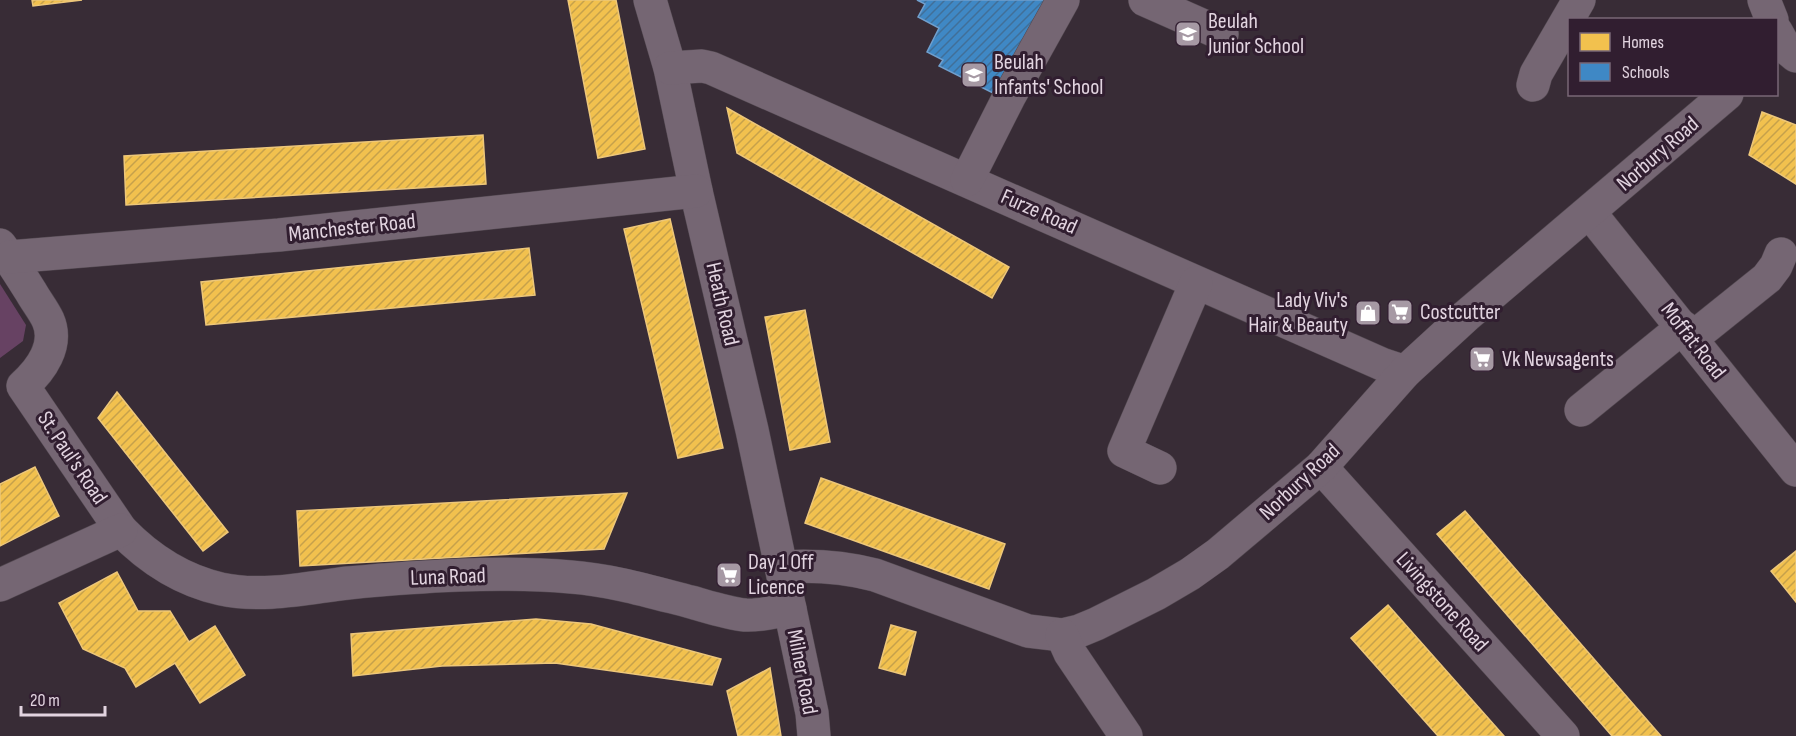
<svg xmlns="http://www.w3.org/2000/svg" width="1796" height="736" font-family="'Sofia Sans Condensed',sans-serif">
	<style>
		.grass { fill: #674263 }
		.homes { fill: url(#homes-hatch); stroke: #edc77a; stroke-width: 1.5 }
		.schools { fill: url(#schools-hatch); stroke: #709fcd; stroke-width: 1.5 }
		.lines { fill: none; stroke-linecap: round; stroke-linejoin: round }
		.minor-casing { stroke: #524850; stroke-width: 34 }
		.minor { stroke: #756673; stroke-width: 33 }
		.labels { text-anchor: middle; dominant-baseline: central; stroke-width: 6; stroke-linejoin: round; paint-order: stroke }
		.poi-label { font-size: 22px; fill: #e2d4e0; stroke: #311e30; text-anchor: start }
		.street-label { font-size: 22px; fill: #e2d4e0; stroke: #311e30 }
	</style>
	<defs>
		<pattern id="homes-hatch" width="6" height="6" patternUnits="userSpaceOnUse" patternTransform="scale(1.5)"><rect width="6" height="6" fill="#f2c14e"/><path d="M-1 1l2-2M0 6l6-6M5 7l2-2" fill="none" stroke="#c6a14b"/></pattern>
		<pattern id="schools-hatch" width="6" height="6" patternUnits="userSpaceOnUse" patternTransform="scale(1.5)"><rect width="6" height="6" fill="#3f88c5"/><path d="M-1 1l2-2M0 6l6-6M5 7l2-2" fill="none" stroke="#416f98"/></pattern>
	</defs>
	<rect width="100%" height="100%" fill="#382c36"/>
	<path class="grass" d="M0 284 26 325 23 341 0 358Z"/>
	<g class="homes">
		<path d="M32 0H82L33 6Z"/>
		<path d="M568 0H616L645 149 598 158Z"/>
		<path d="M727 108 1009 267 992 298 737 153Z"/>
		<path d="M1762 112 1796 125V184L1749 155Z"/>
		<path d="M483 135 486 184 126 205 124 156Z"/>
		<path d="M670 219 723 448 678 458 624 229Z"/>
		<path d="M529 248 535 295 206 325 201 282Z"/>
		<path d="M805 310 830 442 790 450 765 317Z"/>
		<path d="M117 392 228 532 203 551 98 418Z"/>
		<path d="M35 467 59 516 0 546V484Z"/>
		<path d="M821 478 1005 544 989 589 805 523Z"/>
		<path d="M627 493 604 549 300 566 297 511Z"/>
		<path d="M1465 511 1661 736H1612L1437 534Z"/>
		<path d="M1796 551V602L1771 571Z"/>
		<path d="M117 572 138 611H170L189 642 215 626 245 675 200 703 175 663 136 687 125 668 83 649 59 603Z"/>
		<path d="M1388 605 1504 736H1438L1351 638Z"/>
		<path d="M536 619 591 624 721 659 712 685 555 663 442 666 353 676 351 634Z"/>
		<path d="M891 625 916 632 905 675 879 668Z"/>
		<path d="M770 668 781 736H738L727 691Z"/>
	</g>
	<path class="schools" d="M917 0H1050L1001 97 939 66 943 60 927 52 939 28 918 17 925 4Z"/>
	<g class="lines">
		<g class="minor-casing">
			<g id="minor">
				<path d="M650 0 670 68 696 191 752 430 812 713 814 736"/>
				<path d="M1145 0 1222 34"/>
				<path d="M1764 0 1772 20"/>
				<path d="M1776 31 1785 47 1796 56"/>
				<path d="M670 68 702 66 711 68 1384 365 1405 372"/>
				<path d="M1533 85 1536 74 1579 0"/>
				<path d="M967 180 1009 97 1063 0"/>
				<path d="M1590 213 1796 470"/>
				<path d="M0 245C11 260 21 276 31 292 36 301 44 311 48 320 59 345 41 370 23 386L121 530C149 559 181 580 221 589 263 598 306 588 348 583 422 576 497 571 571 577 612 580 652 592 691 602 709 607 727 613 745 615 759 616 775 612 790 609"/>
				<path d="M9 257 279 235 696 191"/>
				<path d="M1691 339 1767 278 1776 266 1781 254"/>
				<path d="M1581 410 1683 327"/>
				<path d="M1321 467 1563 736"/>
				<path d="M1160 468 1124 451 1196 283"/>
				<path d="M782 567C814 565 844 567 875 575L1028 631 1062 635 1079 631 1096 624 1156 594 1190 574 1218 554 1321 467 1405 372 1466 316 1727 94"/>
				<path d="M0 585 121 530"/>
				<path d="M1062 635 1070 653 1126 736"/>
			</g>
		</g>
		<use href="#minor" class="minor"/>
	</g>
	<defs>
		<g id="school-square" transform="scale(1.35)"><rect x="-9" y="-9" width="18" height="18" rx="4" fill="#a699a4" stroke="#311e30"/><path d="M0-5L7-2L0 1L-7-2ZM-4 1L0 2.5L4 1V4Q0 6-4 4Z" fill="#fff"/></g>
		<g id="supermarket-square" transform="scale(1.35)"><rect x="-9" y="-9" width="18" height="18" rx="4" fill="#a699a4" stroke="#311e30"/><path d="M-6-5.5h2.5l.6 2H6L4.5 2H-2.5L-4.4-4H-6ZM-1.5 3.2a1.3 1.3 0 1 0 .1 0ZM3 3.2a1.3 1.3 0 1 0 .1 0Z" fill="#fff"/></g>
		<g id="shop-square" transform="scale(1.35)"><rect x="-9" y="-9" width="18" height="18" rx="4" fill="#a699a4" stroke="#311e30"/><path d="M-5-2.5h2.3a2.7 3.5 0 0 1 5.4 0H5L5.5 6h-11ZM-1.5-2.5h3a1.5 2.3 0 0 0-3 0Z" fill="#fff"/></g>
	</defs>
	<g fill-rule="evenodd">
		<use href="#school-square" x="1188" y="34"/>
		<use href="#school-square" x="974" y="75"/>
		<use href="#supermarket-square" x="1400" y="312"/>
		<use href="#shop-square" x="1368" y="313"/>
		<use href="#supermarket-square" x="1482" y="359"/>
		<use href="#supermarket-square" x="729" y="575"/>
	</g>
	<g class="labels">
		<g class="poi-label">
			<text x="1208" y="21">Beulah<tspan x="1208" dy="25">Junior School</tspan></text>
			<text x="994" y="62">Beulah<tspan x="994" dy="25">Infants' School</tspan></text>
			<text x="1348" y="300" text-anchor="end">Lady Viv's<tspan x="1348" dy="25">Hair &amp; Beauty</tspan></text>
			<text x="1420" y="312">Costcutter</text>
			<text x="1502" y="359">Vk Newsagents</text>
			<text x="748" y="562">Day 1 Off<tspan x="748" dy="25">Licence</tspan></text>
		</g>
		<g class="street-label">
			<text transform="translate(1658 154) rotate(-41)">Norbury Road</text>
			<text transform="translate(1039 212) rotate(24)">Furze Road</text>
			<text transform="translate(352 228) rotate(-6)">Manchester Road</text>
			<text transform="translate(722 304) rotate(77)">Heath Road</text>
			<text transform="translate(1693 341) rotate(52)">Moffat Road</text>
			<text transform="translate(72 458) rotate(56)">St. Paul's Road</text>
			<text transform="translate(1300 482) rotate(-43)">Norbury Road</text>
			<text transform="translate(448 577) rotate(-2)">Luna Road</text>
			<text transform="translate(1442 602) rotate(48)">Livingstone Road</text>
			<text transform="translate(802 672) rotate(79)">Milner Road</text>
		</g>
	</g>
	<rect x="1568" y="18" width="210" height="78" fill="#311e30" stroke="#786776" stroke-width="1.5"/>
	<rect x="1580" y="33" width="30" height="18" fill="#f2c14e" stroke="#786776" stroke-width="1.5"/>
	<text x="1622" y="48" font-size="18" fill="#e2d4e0">Homes</text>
	<rect x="1580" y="63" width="30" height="18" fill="#3f88c5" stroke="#786776" stroke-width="1.5"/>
	<text x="1622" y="78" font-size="18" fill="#e2d4e0">Schools</text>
	<path d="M21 706v9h84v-9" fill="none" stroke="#e2d4e0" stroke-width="3"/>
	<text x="30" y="706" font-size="18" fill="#e2d4e0" stroke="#311e30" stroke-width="4.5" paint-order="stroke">20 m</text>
</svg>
